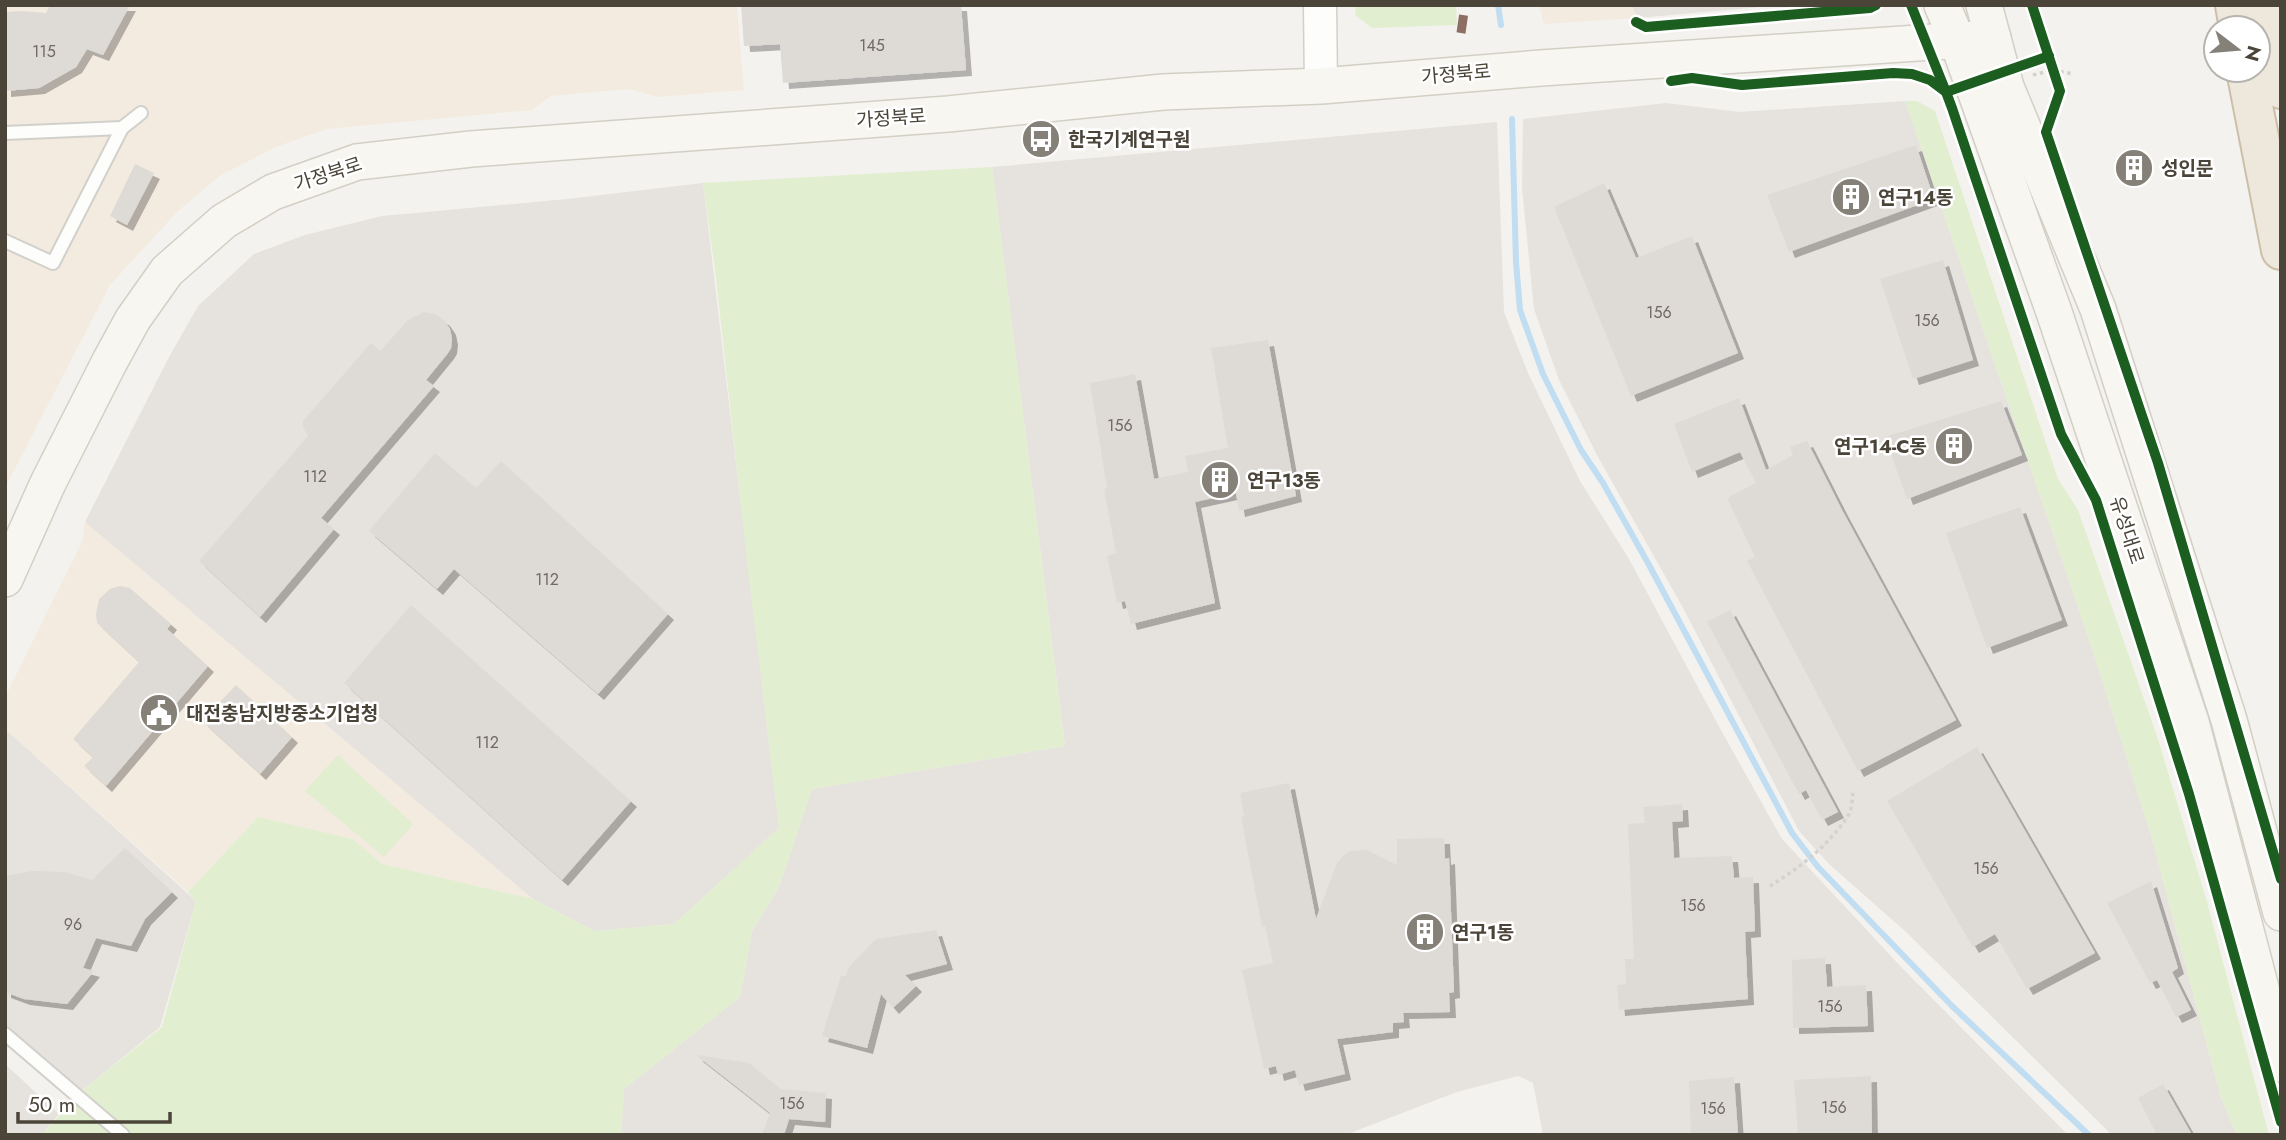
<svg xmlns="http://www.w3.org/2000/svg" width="2286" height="1140" font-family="Jost,'Noto Sans KR',sans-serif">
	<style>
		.commercial { fill: #f3ebdf }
		.industrial { fill: #e6e2de }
		.green { fill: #e1eecf }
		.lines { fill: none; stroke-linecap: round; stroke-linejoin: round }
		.stream { stroke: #c0ddf1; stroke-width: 6 }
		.building { fill: #dedbd6; filter: url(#shadow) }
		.service-casing { stroke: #d2d0cb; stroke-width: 16 }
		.tertiary-casing { stroke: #d2d0cb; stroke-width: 35 }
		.secondary-casing { stroke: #d3cfc5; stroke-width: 38 }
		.motorway-casing { stroke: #ccbfa9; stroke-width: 42 }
		.path { stroke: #d3d2cc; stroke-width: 3.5; stroke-dasharray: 3.5 3.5; stroke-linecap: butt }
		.service { stroke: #fdfdfc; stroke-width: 12 }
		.tertiary { stroke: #fdfdfc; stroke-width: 32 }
		.secondary { stroke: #f7f6f1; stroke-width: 35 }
		.motorway { stroke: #ede8db; stroke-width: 38 }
		.quiet { stroke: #8d6e63; stroke-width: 9; stroke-dasharray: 18 9; stroke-linecap: butt }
		.cycleway-casing { stroke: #fff; stroke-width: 15 }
		.cycleway { stroke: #1b5e20; stroke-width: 10 }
		.labels { text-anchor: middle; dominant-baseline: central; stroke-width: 5; stroke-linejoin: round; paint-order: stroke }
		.number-label { font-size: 16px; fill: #706a61 }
		.street-label { font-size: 19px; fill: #4b4439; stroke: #fff }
		.poi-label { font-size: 19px; font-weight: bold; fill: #4b4439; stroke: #fff; text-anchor: start }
	</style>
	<defs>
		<filter id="shadow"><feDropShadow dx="6" dy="6" stdDeviation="0" flood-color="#0004"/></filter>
	</defs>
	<rect width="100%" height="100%" fill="#f4f2ee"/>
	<g class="commercial">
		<path d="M5 5H737L744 90 659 97 628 89 551 96 532 110 327 129 276 147 221 175 178 211 110 285 5 488Z"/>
		<path d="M1539 5H1632L1637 18 1544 24Z"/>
		<path d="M85 522 533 899 382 864 353 839 258 817 188 892 5 729V697L82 542Z"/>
	</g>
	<g class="industrial">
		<path d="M1632 5H1782L1637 18Z"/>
		<path d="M1905 101 2093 651 2151 835 2221 1098 2237 1135H2112L1906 932 1829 864 1799 831 1682 606 1598 457 1559 380 1534 309 1522 188 1523 119 1666 103 1739 112Z"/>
		<path d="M1497 122 1504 312 1528 373 1580 481 1629 559 1722 732 1782 839 1903 969 2068 1135H1543L1533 1083 1518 1076 1457 1092 1345 1135H621L624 1089 740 997 752 931 779 887 812 789 1065 746 992 167Z"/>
		<path d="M703 183 779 828 674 924 594 931 533 899 85 522 169 357 198 306 254 254 305 235 382 216 567 199Z"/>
		<path d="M5 729 196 901 160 1027 79 1093 5 1031Z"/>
		<path d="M5 1064 59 1114 42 1135H5Z"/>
	</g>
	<g class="green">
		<path d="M1356 5H1456L1457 25 1372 28 1355 15Z"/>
		<path d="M1905 101H1917L1935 111 2058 479 2078 510 2158 739 2207 902 2269 1135H2237L2221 1098 2151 835 2093 651Z"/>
		<path d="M992 167 1065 746 812 789 779 887 752 931 740 997 624 1089 621 1135H42L79 1093 162 1027 196 901 188 892 258 817 353 839 382 864 533 899 594 931 674 924 779 828 746 552 716 278 703 183Z"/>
		<path d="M338 755 413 824 384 857 305 791Z"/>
	</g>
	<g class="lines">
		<g class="stream">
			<path d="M1498 5 1501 25"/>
			<path d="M1512 119 1516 262 1520 310 1543 374 1581 450 1603 483 1648 563 1792 833 1818 867 1952 1006 2089 1135"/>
		</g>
	</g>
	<g class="building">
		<path d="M50 5H130L103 55 87 49 76 67 39 88 5 91V12L22 11 46 13Z"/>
		<path d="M741 5H961L966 70 783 83 780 44 744 46Z"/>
		<path d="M1916 145 1934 199 1789 252 1767 195Z"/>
		<path d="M135 164 154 173 127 225 110 216Z"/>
		<path d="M1604 183 1636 258 1692 236 1738 353 1631 396 1554 207Z"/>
		<path d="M1943 260 1973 360 1913 379 1880 279Z"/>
		<path d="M424 312 435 314 444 320 450 329 452 339 451 348 448 353 426 380 434 386 321 518 334 529 260 617 199 561 308 436 303 426V421L371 343 380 351 408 320Z"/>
		<path d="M1268 340 1296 496 1239 511 1236 493 1195 502 1215 603 1131 624 1125 601 1117 603 1107 556 1116 553 1104 489 1107 488 1090 383 1135 374 1154 479 1188 472 1185 456 1228 448 1211 348Z"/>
		<path d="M1739 398 1766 470 1793 455 1790 447 1807 441 1842 510 1956 720 1858 771 1747 561 1755 557 1727 498 1756 483 1740 452 1692 472 1674 424Z"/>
		<path d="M2001 401 2022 455 1907 499 1885 437Z"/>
		<path d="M435 453 476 488 501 461 668 614 598 694 454 569 437 589 369 531Z"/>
		<path d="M2020 507 2062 620 1987 648 1946 533Z"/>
		<path d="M120 586 130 588 171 624 167 629 208 666 106 786 84 766 93 757 73 739 139 662 97 623 96 614 99 599 110 589Z"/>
		<path d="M411 605 631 801 562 880 344 683Z"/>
		<path d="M1730 610 1838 812 1822 820 1806 790 1799 794 1707 622Z"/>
		<path d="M236 685 292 737 260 774 202 721Z"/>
		<path d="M1977 747 2095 953 2027 989 1995 934 1973 947 1887 801Z"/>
		<path d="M1289 783 1316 919 1337 863 1343 856 1350 851 1367 850 1397 865V839L1444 838 1445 859 1449 858 1454 992 1449 993 1450 1012 1403 1013 1404 1022 1393 1023V1032L1337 1039 1345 1074 1299 1085 1295 1070 1278 1075 1276 1066 1264 1069 1242 970 1273 963 1265 926 1262 927 1241 817 1244 816 1240 793Z"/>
		<path d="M1682 804 1683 821 1672 822 1674 858 1732 856 1734 878 1753 877 1755 931 1745 932 1748 999 1619 1010 1617 985 1626 984 1625 959H1634L1628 824 1645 823 1643 807Z"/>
		<path d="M125 848 172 892 145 919 131 946 96 938 83 968 94 971 67 1004 24 999 5 992V876L32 871 65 872 92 880Z"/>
		<path d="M2151 881 2178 968 2172 972 2191 1010 2176 1017 2157 980 2150 983 2107 903Z"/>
		<path d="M936 930 947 964 905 975 916 986 893 1008 881 994 867 1048 822 1036 841 976H846L849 967 876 939Z"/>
		<path d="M1825 958 1827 987 1866 985 1868 1026 1793 1028 1792 960Z"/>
		<path d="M696 1055 749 1063 781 1089 826 1093 825 1122 789 1119 784 1135H762L770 1113Z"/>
		<path d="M1871 1076 1872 1135H1798L1794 1080Z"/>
		<path d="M1734 1077 1738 1135H1691L1689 1081Z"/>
		<path d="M2163 1084 2192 1135H2157L2138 1098Z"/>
	</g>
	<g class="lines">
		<g class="service-casing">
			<g id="service">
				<path d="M5 133 122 128"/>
				<path d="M5 241 53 263 122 128 141 113"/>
				<path d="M5 1034 123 1135"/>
			</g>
		</g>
		<g class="tertiary-casing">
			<path id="tertiary" d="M1320 5 1321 86"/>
		</g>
		<g class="secondary-casing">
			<g id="secondary">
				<path d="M1942 5 1957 40 2054 312 2191 722 2281 1064"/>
				<path d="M1984 5 2006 87 2098 309 2229 720 2281 913"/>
				<path d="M5 579 48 483 110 361 133 319 167 271 224 221 273 192 357 162 471 149 948 114 1163 92 1321 86 1541 68 1993 38"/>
			</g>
		</g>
		<g class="motorway-casing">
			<g id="motorway">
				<path d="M2235 5 2239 28"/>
				<path d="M2266 5 2281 89"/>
				<path d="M2246 70 2281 250"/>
			</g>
		</g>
		<g class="path">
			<path d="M2033 75 2053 70 2073 74"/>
			<path d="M1770 886C1799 868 1830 845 1849 814 1852 809 1852 800 1853 793"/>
		</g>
		<use href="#service" class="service"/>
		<use href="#tertiary" class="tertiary"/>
		<use href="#secondary" class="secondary"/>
		<use href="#motorway" class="motorway"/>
		<path class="quiet" d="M1461 33 1465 5"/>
		<g class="cycleway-casing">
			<g id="cycleway">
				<path d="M1911 5 1946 92 2049 56"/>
				<path d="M2032 5 2060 91 2046 132 2158 463 2281 879"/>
				<path d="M1636 22 1646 27 1870 8 1876 5"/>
				<path d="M1671 81 1692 78 1742 85 1893 73 1912 74 1930 80 1946 92 1952 108 2061 434 2096 500 2189 794 2281 1122"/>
			</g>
		</g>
		<use href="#cycleway" class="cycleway"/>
	</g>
	<defs>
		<g id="bus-disc" transform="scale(2.0125)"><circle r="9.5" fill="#868178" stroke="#fff"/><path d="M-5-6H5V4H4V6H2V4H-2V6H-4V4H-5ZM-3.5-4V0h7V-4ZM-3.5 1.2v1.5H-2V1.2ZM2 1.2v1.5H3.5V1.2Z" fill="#fff"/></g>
		<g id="building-disc" transform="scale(2.0125)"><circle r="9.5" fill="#868178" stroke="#fff"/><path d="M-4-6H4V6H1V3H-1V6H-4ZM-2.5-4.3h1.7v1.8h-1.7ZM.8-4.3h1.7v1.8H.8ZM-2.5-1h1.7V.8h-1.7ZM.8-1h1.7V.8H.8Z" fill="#fff"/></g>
		<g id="civic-disc" transform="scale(2.0125)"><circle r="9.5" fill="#868178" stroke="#fff"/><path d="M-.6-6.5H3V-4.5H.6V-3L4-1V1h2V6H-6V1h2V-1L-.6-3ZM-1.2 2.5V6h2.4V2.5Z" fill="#fff"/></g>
	</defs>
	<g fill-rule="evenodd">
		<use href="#bus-disc" x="1041" y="139"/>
		<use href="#building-disc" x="2134" y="168"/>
		<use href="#building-disc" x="1851" y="197"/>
		<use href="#building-disc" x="1954" y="446"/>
		<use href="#building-disc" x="1220" y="480"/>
		<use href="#civic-disc" x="159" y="713"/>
		<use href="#building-disc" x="1425" y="932"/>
	</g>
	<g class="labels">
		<g class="number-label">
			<text x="872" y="45">145</text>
			<text x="44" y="51">115</text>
			<text x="1659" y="312">156</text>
			<text x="1927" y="320">156</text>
			<text x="1120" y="425">156</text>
			<text x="315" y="476">112</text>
			<text x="547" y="579">112</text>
			<text x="487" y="742">112</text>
			<text x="1986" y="868">156</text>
			<text x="1693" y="905">156</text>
			<text x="73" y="924">96</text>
			<text x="1830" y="1006">156</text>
			<text x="792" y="1103">156</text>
			<text x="1834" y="1107">156</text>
			<text x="1713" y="1108">156</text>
		</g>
		<g class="street-label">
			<text transform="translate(1456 74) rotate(-5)">가정북로</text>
			<text transform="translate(891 118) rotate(-4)">가정북로</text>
			<text transform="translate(328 174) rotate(-18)">가정북로</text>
			<text transform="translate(2127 530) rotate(72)">유성대로</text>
		</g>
		<g class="poi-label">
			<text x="1068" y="139">한국기계연구원</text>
			<text x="2161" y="168">성인문</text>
			<text x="1878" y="197">연구14동</text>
			<text x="1927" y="446" text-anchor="end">연구14-C동</text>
			<text x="1247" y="480">연구13동</text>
			<text x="186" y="713">대전충남지방중소기업청</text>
			<text x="1452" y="932">연구1동</text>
		</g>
	</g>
	<rect width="2286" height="1140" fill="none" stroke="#4b4439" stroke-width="14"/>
	<g transform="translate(2237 49) rotate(106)"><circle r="33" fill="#ffffff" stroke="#b7b4b0" stroke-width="2"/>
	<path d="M0-5L12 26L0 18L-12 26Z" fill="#868178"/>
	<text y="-10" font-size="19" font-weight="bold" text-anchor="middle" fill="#4b4439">N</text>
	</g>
	<path d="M18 1112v10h152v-10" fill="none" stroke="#4b4439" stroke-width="3.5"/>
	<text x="28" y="1112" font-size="21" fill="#4b4439" stroke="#ffffff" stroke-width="5" paint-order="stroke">50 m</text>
</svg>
